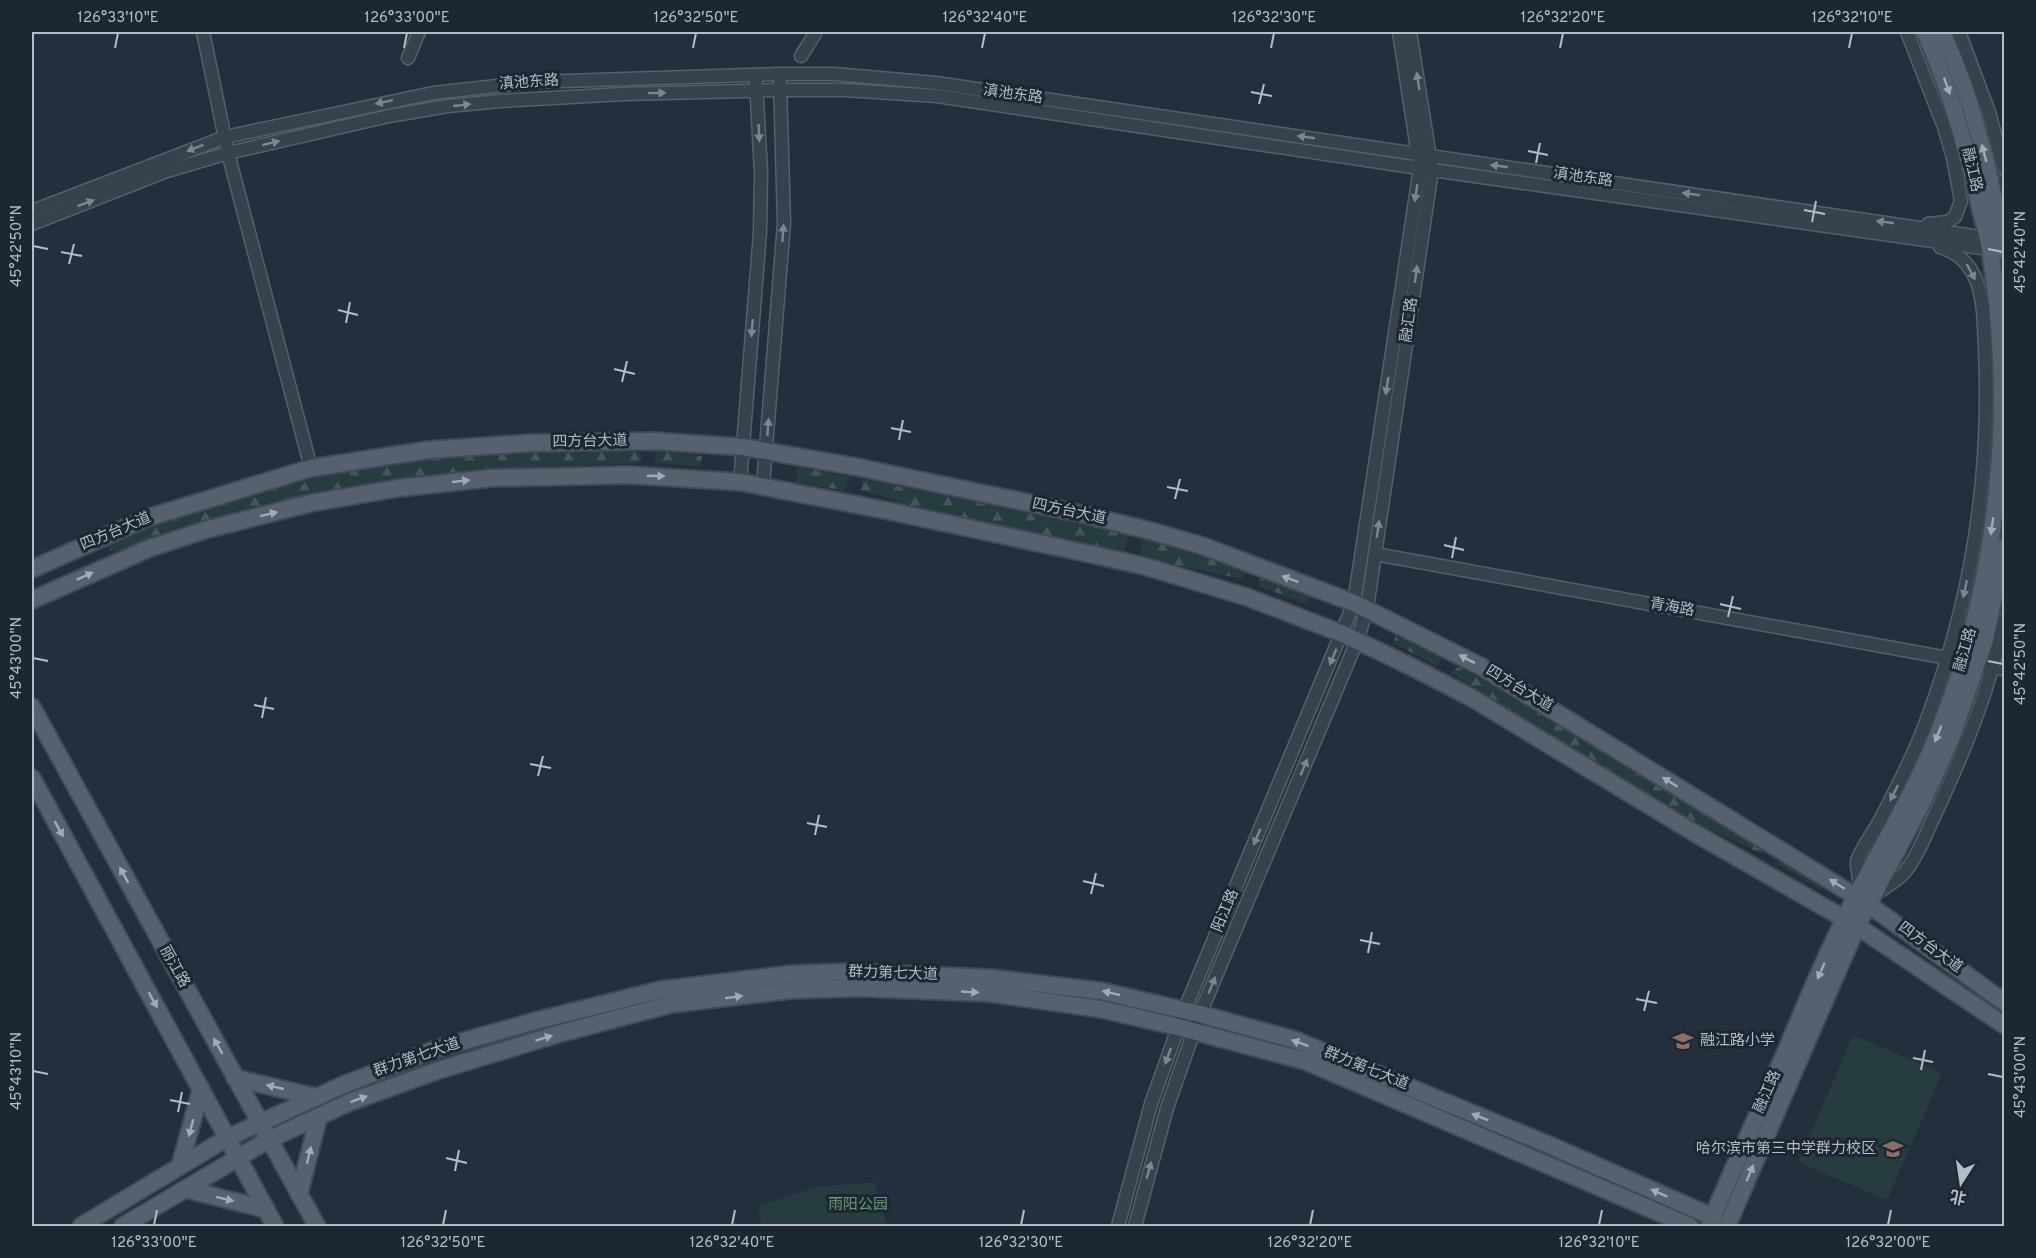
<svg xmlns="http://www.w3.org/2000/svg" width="2036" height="1258" font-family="Overpass,'Noto Sans SC',sans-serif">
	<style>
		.forest { fill: url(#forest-firs) }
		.green { fill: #263c3f }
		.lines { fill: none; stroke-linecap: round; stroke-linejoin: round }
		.minor-casing { stroke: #565f6c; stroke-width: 15 }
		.major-casing { stroke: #414a57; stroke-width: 20 }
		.minor { stroke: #38414e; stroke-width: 12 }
		.major { stroke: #56606e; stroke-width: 16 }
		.oneway { fill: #7c8592 }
		.oneway2 { fill: #a1aab7 }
		.ticks { fill: none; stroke: #b4bcc9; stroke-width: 2 }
		.labels { text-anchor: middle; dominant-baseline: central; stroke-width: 6; stroke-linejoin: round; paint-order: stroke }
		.street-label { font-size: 15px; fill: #b4bcc9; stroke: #1d2633 }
		.poi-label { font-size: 15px; fill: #b4bcc9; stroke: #1d2633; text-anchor: start }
		.park-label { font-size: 15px; fill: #6b9a76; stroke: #1d2633 }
		.neatline { fill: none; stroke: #b4bcc9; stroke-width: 2 }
		.ticks-label { font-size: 15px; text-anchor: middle; fill: #b4bcc9 }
	</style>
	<defs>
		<pattern id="forest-firs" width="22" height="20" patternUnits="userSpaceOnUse" patternTransform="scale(1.5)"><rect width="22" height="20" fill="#263c3f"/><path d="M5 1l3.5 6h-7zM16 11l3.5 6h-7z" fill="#435659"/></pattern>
	</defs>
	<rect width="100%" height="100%" fill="#242f3e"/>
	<g class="forest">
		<path d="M540 449 639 452 642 458 639 463 519 468 423 475 304 499 198 525 115 552 110 551V542L182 512 311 478 378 464 480 452Z"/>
		<path d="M655 451 702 456 701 467 655 463Z"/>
		<path d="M797 467 850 477 846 484V491L796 482Z"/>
		<path d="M862 479 1129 534 1124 551 1102 547 899 504 892 499 861 490Z"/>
		<path d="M1153 539 1245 570 1243 579 1151 560 1142 555 1140 547 1144 540Z"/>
		<path d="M1261 576 1311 595 1308 604 1258 586Z"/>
		<path d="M1396 635 1441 658 1437 666 1393 643Z"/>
		<path d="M1458 667 1489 683 1518 695 1766 849 1762 854 1679 814 1451 673Z"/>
		<path d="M1783 857 1824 883 1821 890 1777 864Z"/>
	</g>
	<g class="green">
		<path d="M1853 1035 1942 1073 1887 1200 1798 1162Z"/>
		<path d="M875 1182 887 1226H761L758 1206 817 1187Z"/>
	</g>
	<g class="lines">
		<g class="minor-casing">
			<g id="minor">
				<path d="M203 32 228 153 311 468"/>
				<path d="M1907 32 1944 127 1953 158 1961 201 1955 217 1947 222 1928 224"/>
				<path d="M1959 32 1989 112 2004 168"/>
				<path d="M801 56 816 32"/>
				<path d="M408 58 419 32"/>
				<path d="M32 211 225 137 433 93 533 82 780 74H834L936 83 1994 239"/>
				<path d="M2001 212 2004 181"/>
				<path d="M32 224 167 171 228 153 389 116 448 106 500 101 624 94 781 90H845L937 96 1432 170 1996 250"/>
				<path d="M740 482 760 233 761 172 756 82"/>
				<path d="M763 485 784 223 780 81"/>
				<path d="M1375 554 1953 659"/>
				<path d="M1970 663 2004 669"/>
				<path d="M1861 888C1860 881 1856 869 1857 861 1859 852 1874 831 1879 822 1897 788 1914 755 1927 719 1971 601 1991 476 1985 350 1983 310 1986 261 1940 247"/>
				<path d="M1876 894C1884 888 1895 882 1902 875 1915 862 1925 836 1933 819 1963 755 1990 690 2004 620"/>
				<path d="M1118 1226 1151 1104 1184 1011 1354 603 1420 168 1399 32"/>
				<path d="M1135 1226 1167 1108 1200 1014 1357 641 1367 608 1432 170 1410 32"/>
			</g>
		</g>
		<g class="major-casing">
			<g id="major">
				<path d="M1942 32C1974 102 1991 175 2004 251"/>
				<path d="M32 569 147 518 311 468 428 450 530 443 653 441 743 447 857 467 1082 514 1151 531 1203 546 1354 603 1482 667 1868 904 2004 1002"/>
				<path d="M32 600 150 548 205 530 311 503 399 488 492 478 630 475 740 482 889 511 1090 554 1144 566 1247 597 1343 634 1410 666 1472 698 1693 832 1857 926 2004 1025"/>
				<path d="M32 707 317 1226"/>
				<path d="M32 778 275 1226"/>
				<path d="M235 1078 316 1097"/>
				<path d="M180 1166 201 1089"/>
				<path d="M185 1189 265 1209"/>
				<path d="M299 1194 319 1116"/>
				<path d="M81 1226 227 1138 343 1085 436 1049 539 1020 660 990 791 974 850 972 991 978 1101 991 1200 1014 1295 1040 1549 1145 1713 1217"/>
				<path d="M123 1226 268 1140 350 1102 439 1070 558 1034 672 1004 791 990 860 988 988 993 1101 1009 1178 1027 1305 1061 1690 1226"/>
				<path d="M1709 1226C1732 1170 1758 1114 1783 1058 1803 1011 1822 963 1845 918 1876 855 1913 797 1939 731 1999 580 2016 410 1990 250 1988 235 1983 221 1980 207 1966 146 1950 88 1925 32"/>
				<path d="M1727 1226 1857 926 1923 801 1951 739 1985 640 2004 547"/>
			</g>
		</g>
		<use href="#minor" class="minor"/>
		<use href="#major" class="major"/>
	</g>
	<defs><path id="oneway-solid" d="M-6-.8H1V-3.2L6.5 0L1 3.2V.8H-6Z" transform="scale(1.5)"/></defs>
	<g class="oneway">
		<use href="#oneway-solid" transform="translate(1418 81) rotate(-99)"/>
		<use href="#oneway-solid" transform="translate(657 93) rotate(-1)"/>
		<use href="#oneway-solid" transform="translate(384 102) rotate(168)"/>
		<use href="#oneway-solid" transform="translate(462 105) rotate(-6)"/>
		<use href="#oneway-solid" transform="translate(759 133) rotate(87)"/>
		<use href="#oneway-solid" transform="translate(1306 137) rotate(-172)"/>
		<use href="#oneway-solid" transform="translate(271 143) rotate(-13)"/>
		<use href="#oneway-solid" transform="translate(195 148) rotate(159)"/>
		<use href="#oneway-solid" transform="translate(1499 166) rotate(-172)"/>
		<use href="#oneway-solid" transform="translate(1416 193) rotate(99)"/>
		<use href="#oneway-solid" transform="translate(1691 194) rotate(-172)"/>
		<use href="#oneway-solid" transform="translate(86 203) rotate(-21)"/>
		<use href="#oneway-solid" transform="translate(1885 222) rotate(-172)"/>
		<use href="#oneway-solid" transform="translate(783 233) rotate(-86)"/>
		<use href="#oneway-solid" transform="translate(1971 272) rotate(62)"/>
		<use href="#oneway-solid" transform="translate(1416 274) rotate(-82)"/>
		<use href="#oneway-solid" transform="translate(752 328) rotate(95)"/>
		<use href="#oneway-solid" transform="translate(1387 386) rotate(99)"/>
		<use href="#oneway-solid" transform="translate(768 427) rotate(-86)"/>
		<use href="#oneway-solid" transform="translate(1378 529) rotate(-82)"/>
		<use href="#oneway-solid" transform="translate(1965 589) rotate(102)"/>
		<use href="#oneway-solid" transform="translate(1333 657) rotate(113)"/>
		<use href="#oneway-solid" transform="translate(1304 767) rotate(-67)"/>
		<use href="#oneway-solid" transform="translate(1894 793) rotate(117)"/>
		<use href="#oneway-solid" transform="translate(1257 837) rotate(113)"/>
		<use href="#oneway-solid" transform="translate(1212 985) rotate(-68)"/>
		<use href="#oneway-solid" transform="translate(1168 1056) rotate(110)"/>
		<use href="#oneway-solid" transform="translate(1149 1170) rotate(-74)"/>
	</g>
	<g class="oneway2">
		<use href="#oneway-solid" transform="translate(1947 86) rotate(70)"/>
		<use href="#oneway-solid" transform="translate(1984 153) rotate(-105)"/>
		<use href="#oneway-solid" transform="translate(656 476) rotate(2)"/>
		<use href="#oneway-solid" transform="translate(461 481) rotate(-6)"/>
		<use href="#oneway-solid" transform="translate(269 514) rotate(-14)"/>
		<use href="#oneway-solid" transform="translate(1992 526) rotate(98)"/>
		<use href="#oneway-solid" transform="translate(85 576) rotate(-24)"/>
		<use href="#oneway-solid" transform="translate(1290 579) rotate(-159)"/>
		<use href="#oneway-solid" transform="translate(1467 659) rotate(-153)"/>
		<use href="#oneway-solid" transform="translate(1938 734) rotate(112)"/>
		<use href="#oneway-solid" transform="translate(1670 782) rotate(-148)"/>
		<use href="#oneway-solid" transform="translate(59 829) rotate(61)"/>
		<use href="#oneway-solid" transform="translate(124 875) rotate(-119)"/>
		<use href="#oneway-solid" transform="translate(1837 884) rotate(-148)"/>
		<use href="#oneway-solid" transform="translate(1821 971) rotate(114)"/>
		<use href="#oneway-solid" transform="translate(970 992) rotate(3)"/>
		<use href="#oneway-solid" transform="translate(1111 993) rotate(-167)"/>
		<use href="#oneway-solid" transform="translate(734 997) rotate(-7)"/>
		<use href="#oneway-solid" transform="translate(153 1000) rotate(61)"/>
		<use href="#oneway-solid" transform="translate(544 1038) rotate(-17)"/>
		<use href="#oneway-solid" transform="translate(1300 1043) rotate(-160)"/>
		<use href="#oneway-solid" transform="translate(218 1046) rotate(-119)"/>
		<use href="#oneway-solid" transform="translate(275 1087) rotate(-167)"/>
		<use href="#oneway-solid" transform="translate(359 1099) rotate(-20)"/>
		<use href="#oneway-solid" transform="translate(1480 1117) rotate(-158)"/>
		<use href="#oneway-solid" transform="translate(191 1128) rotate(105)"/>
		<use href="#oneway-solid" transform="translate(309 1155) rotate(-76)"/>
		<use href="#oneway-solid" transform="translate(1750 1173) rotate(-67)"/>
		<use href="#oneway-solid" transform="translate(1659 1193) rotate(-156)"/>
		<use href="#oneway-solid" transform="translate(225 1199) rotate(14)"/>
	</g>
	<path class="ticks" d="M115 48 118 33M404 48 407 33M693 48 696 33M982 48 985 33M1271 48 1274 33M1560 48 1563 33M1849 48 1852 33M1251 92 1272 96M1259 104 1264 84M1528 151 1548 155M1536 163 1540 143M1804 210 1825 214M1812 222 1816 201M33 246 48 249M1988 249 2003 252M61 252 82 256M69 264 74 244M338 310 358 315M346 323 350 302M614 369 635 374M622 382 627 361M891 428 911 432M899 440 903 420M1167 487 1188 491M1175 499 1180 479M1444 545 1464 550M1452 558 1456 537M1720 604 1741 609M1728 617 1733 596M33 658 48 661M1988 661 2003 664M254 705 274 709M262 718 266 697M530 764 551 768M538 776 543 756M807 823 827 827M815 835 819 815M1083 881 1104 886M1091 894 1096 873M1360 940 1380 944M1368 953 1372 932M1636 999 1657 1003M1644 1011 1649 991M1913 1058 1933 1062M1921 1070 1925 1050M33 1071 48 1074M1988 1074 2003 1077M170 1100 190 1104M178 1112 182 1092M446 1158 467 1163M455 1171 459 1150M154 1225 157 1210M443 1225 446 1210M732 1225 735 1210M1021 1225 1024 1210M1310 1225 1313 1210M1599 1225 1602 1210M1888 1225 1891 1210"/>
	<defs>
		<g id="school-bare" transform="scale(1.62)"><path d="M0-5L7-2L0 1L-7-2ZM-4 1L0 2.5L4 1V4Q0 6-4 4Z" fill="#8d6e63" stroke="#1d2633" stroke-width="2.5" paint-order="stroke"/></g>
	</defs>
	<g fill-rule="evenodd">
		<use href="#school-bare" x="1683" y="1041"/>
		<use href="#school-bare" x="1893" y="1149"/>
	</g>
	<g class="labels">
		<g class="street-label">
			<text transform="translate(529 83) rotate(-4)">滇池东路</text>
			<text transform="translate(1013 95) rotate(8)">滇池东路</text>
			<text transform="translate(1971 170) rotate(77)">融江路</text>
			<text transform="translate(1583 178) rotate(8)">滇池东路</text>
			<text transform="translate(1410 320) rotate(-82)">融汇路</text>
			<text transform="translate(590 442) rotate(-1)">四方台大道</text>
			<text transform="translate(1069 512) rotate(12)">四方台大道</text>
			<text transform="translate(116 532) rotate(-23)">四方台大道</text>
			<text transform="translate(1672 608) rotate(10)">青海路</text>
			<text transform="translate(1966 650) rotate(-74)">融江路</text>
			<text transform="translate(1519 689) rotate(31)">四方台大道</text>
			<text transform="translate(1226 911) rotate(-67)">阳江路</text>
			<text transform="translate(1930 948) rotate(36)">四方台大道</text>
			<text transform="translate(174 967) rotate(61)">丽江路</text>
			<text transform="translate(893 974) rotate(2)">群力第七大道</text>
			<text transform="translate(417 1058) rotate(-19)">群力第七大道</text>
			<text transform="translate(1366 1069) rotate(22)">群力第七大道</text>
			<text transform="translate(1768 1092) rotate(-66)">融江路</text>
		</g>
		<g class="poi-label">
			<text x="1700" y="1041">融江路小学</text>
			<text x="1876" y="1149" text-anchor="end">哈尔滨市第三中学群力校区</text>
		</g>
		<g class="park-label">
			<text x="858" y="1205">雨阳公园</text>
		</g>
	</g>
	<rect width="2036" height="1258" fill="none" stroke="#1d2633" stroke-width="66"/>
	<g transform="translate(1961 1183) rotate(192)" stroke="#1d2633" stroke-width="4.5" paint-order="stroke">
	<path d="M0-4.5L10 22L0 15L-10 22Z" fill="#b4bcc9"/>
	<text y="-9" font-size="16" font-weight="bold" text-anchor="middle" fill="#b4bcc9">北</text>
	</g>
	<rect x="33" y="33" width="1970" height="1192" class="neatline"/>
	<g class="ticks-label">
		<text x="118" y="22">126°33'10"E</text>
		<text x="407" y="22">126°33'00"E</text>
		<text x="696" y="22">126°32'50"E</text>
		<text x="985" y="22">126°32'40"E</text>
		<text x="1274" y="22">126°32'30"E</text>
		<text x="1563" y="22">126°32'20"E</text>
		<text x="1852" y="22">126°32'10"E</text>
		<text transform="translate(16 246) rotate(-90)" y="5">45°42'50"N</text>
		<text transform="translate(2020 252) rotate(-90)" y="5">45°42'40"N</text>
		<text transform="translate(16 658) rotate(-90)" y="5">45°43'00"N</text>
		<text transform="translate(2020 664) rotate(-90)" y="5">45°42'50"N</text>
		<text transform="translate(16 1071) rotate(-90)" y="5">45°43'10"N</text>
		<text transform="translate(2020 1077) rotate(-90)" y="5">45°43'00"N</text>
		<text x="154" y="1247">126°33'00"E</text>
		<text x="443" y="1247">126°32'50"E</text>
		<text x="732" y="1247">126°32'40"E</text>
		<text x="1021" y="1247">126°32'30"E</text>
		<text x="1310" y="1247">126°32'20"E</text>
		<text x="1599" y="1247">126°32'10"E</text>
		<text x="1888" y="1247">126°32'00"E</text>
	</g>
</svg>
